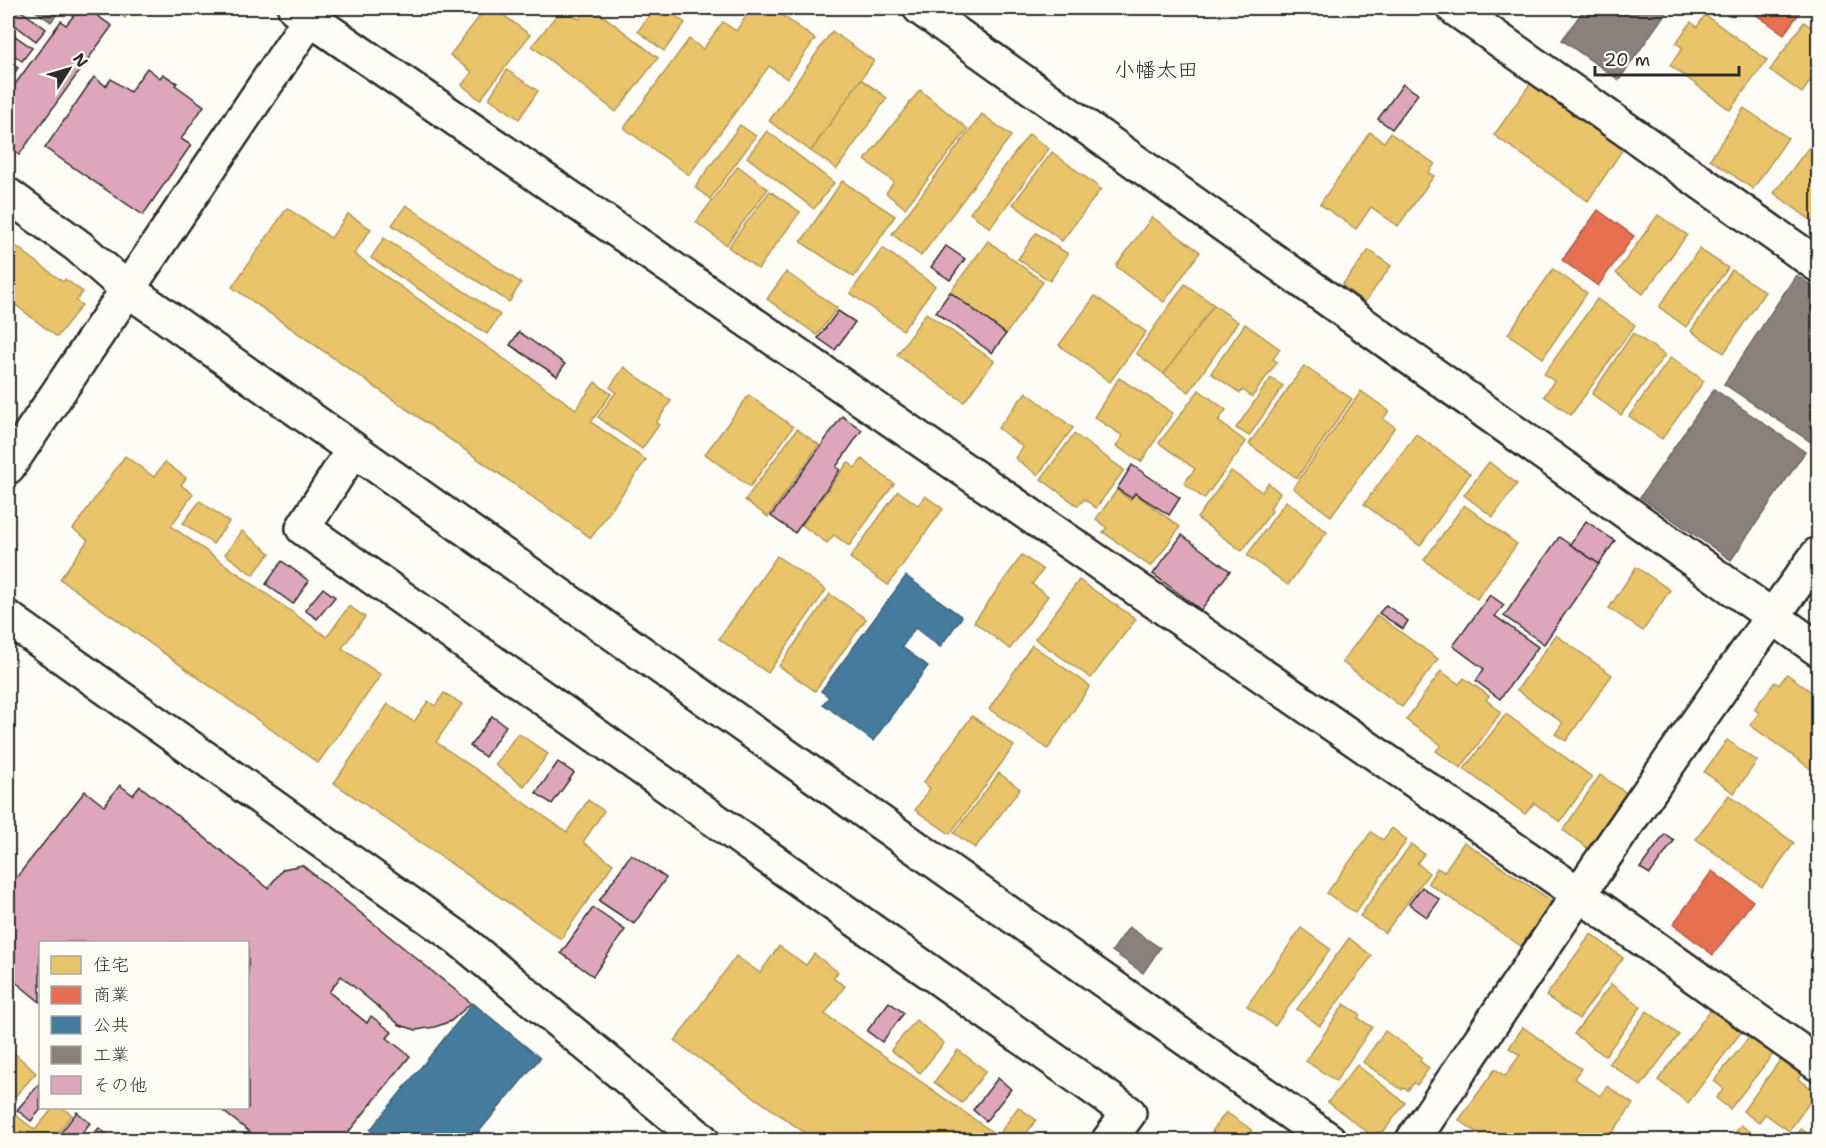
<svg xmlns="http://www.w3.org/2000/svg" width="1826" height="1148" font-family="'Shantell Sans','Klee One',sans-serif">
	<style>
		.homes { fill: #e9c46a; stroke: #b09657; stroke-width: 1.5 }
		.shops { fill: #e76f51; stroke: #af5b46; stroke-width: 1.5 }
		.public { fill: #457b9d; stroke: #3d637b; stroke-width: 1.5 }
		.industry { fill: #8a817c; stroke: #6e6764; stroke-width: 1.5 }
		.building { fill: #dda6ba; stroke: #2b2b2b; stroke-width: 1.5 }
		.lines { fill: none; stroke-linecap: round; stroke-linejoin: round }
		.minor-casing { stroke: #2b2b2b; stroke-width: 38 }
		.minor { stroke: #fdfcf7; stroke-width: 33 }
		.labels { text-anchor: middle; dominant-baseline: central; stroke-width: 6; stroke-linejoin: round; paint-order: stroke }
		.quarter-label { font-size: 21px; fill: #2b2b2b; stroke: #fdfcf7 }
	</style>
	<rect width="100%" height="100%" fill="#fdfcf7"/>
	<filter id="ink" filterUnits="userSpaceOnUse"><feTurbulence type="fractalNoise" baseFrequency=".0167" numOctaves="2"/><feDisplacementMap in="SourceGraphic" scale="12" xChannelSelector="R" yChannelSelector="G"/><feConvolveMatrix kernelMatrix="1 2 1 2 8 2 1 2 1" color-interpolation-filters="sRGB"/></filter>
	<g filter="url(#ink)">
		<g class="homes">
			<path d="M111 8H132L125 18Z"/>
			<path d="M486 8H494L530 35 480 100 462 85 472 72 450 55Z"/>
			<path d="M562 8 579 19 588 8H593L658 58 616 112 532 46Z"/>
			<path d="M655 8H664L685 23 664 51 638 31Z"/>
			<path d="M752 8H772L815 39 787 79 769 66 689 175 624 128 689 39 703 49 723 22 736 31Z"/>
			<path d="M1493 8H1509L1504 15Z"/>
			<path d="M1705 15 1767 60 1730 110 1670 65 1683 48 1676 43 1691 22 1697 27Z"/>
			<path d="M1804 22 1818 32V70L1802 93 1770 70Z"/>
			<path d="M832 31 874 61 811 151 769 121Z"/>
			<path d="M507 70 538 91 519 119 489 98Z"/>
			<path d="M861 79 887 98 837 169 811 151Z"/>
			<path d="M1530 84 1623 149 1588 201 1494 135Z"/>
			<path d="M920 90 968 129 905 208 886 193 894 182 865 160Z"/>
			<path d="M1744 108 1788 138 1753 189 1710 159Z"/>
			<path d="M982 114 1011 136 921 256 892 234Z"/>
			<path d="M740 125 756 136 710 199 695 187Z"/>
			<path d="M767 131 834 183 814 209 747 157Z"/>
			<path d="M1370 132 1384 142 1390 133 1435 164 1428 173 1434 176 1398 226 1371 207 1356 229 1320 204Z"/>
			<path d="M1029 134 1049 149 990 228 970 213Z"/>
			<path d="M1812 143 1818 148V221L1816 224 1774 193Z"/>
			<path d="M1052 152 1101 189 1062 241 1013 204Z"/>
			<path d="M738 166 768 189 726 245 696 222Z"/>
			<path d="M842 181 895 216 854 277 801 242Z"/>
			<path d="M770 191 800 212 758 269 728 247Z"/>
			<path d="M406 205 521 283 509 302 392 225Z"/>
			<path d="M287 208 331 238 348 214 371 229 354 254 576 409 595 382 611 394 591 422 646 460 591 538 232 287Z"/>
			<path d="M1658 215 1687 235 1643 294 1616 273Z"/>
			<path d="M1152 217 1200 252 1164 302 1116 266Z"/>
			<path d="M1036 233 1068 254 1050 281 1018 259Z"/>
			<path d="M384 238 500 315 487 334 371 258Z"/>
			<path d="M988 241 1043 282 1006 334 950 292Z"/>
			<path d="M16 246 63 282 65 279 83 292 76 301 82 305 57 337 13 303 8 310V256Z"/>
			<path d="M883 248 935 286 903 330 850 293Z"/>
			<path d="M1699 249 1728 268 1686 327 1659 307Z"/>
			<path d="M1369 250 1391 266 1365 302 1342 285Z"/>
			<path d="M1553 269 1587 293 1543 358 1508 334Z"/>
			<path d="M1732 270 1765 292 1724 353 1691 331Z"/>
			<path d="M786 272 837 308 817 335 767 299Z"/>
			<path d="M1185 284 1214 305 1164 374 1136 353Z"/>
			<path d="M1095 296 1146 332 1110 382 1059 345Z"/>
			<path d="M1597 299 1635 325 1571 415 1544 396 1554 381 1544 374Z"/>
			<path d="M1214 305 1238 322 1189 392 1164 374Z"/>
			<path d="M926 313 994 361 964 402 897 355Z"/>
			<path d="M1245 324 1280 349 1273 359 1277 362 1252 397 1243 390 1240 393 1211 373Z"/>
			<path d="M1633 333 1665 355 1621 415 1592 394Z"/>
			<path d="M1671 357 1704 381 1662 439 1629 416Z"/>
			<path d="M1304 366 1352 399 1297 478 1249 444Z"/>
			<path d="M624 367 671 401 656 423 659 425 642 449 598 417 616 392 610 387Z"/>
			<path d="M1119 378 1173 413 1141 462 1116 446 1123 436 1094 417Z"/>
			<path d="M1271 378 1283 386 1249 436 1236 428Z"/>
			<path d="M1199 390 1226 410 1218 421 1246 442 1204 499 1184 483 1195 469 1159 443Z"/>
			<path d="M1361 391 1389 411 1383 419 1395 427 1331 516 1293 488Z"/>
			<path d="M1026 392 1073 428 1038 475 1015 458 1023 447 998 428Z"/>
			<path d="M749 395 793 427 750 487 705 454Z"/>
			<path d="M797 429 819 445 768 517 745 500Z"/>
			<path d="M1074 434 1124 470 1096 508 1084 499 1078 506 1041 479Z"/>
			<path d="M1416 434 1470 474 1420 546 1364 504Z"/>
			<path d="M125 456 154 477 165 462 186 478 181 485 193 494 171 526 327 637 349 606 365 617 342 648 381 675 318 763 60 579 88 540 73 529Z"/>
			<path d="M862 459 894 484 849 546 834 535 827 543 802 525 848 462 855 468Z"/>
			<path d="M1489 462 1517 484 1493 517 1464 495Z"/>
			<path d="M1231 471 1262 492 1268 483 1280 493 1270 508 1272 511 1242 551 1197 518Z"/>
			<path d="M1117 490 1130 500 1135 494 1180 527 1151 567 1103 532 1107 528 1096 519Z"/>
			<path d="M898 491 918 505 925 496 943 509 888 585 850 558Z"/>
			<path d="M200 501 229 522 213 544 183 523Z"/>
			<path d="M1286 501 1327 532 1288 585 1247 555Z"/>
			<path d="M1464 505 1517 544 1477 599 1424 560Z"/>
			<path d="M242 531 270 553 253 575 225 554Z"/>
			<path d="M1022 555 1043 570 1032 584 1048 596 1010 649 974 622Z"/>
			<path d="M777 556 826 590 768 673 719 639Z"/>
			<path d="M1636 567 1670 590 1643 631 1609 608Z"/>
			<path d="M1079 580 1136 619 1091 678 1035 639Z"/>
			<path d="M830 594 866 619 815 691 779 666Z"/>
			<path d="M1377 615 1438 659 1402 707 1342 662Z"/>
			<path d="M1556 635 1612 675 1566 741 1555 734 1563 723 1517 690Z"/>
			<path d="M1032 645 1090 686 1048 749 989 709Z"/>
			<path d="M1441 671 1459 684 1464 678 1489 696 1486 700 1501 712 1461 768 1436 751 1441 745 1406 720Z"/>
			<path d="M1787 674 1818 697V759L1811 769 1750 725 1759 713 1754 709 1775 682 1779 685Z"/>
			<path d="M444 693 462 704 436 742 567 832 588 800 604 811 583 842 613 864 561 939 334 783 388 704 414 722 428 701 435 706Z"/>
			<path d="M1506 714 1592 777 1560 822 1534 803 1525 814 1464 769Z"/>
			<path d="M972 716 1014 746 950 834 915 810 930 788 923 783Z"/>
			<path d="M518 733 548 754 524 786 495 765Z"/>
			<path d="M1727 740 1757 761 1734 793 1704 772Z"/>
			<path d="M999 773 1020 789 975 848 954 833Z"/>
			<path d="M1600 775 1628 794 1589 849 1563 830Z"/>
			<path d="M1729 795 1794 843 1762 887 1696 839Z"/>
			<path d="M1392 828 1407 840 1355 913 1327 893 1371 832 1383 840Z"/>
			<path d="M1464 842 1552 901 1521 946 1428 883 1437 868 1444 872Z"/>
			<path d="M1411 844 1424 854 1417 863 1429 873 1385 933 1360 916Z"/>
			<path d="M1301 928 1330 949 1275 1026 1247 1006Z"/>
			<path d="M1591 934 1623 958 1579 1019 1546 996Z"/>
			<path d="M1349 938 1372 956 1320 1026 1297 1009Z"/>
			<path d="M779 946 806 965 814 954 838 972 833 978 845 986 825 1014 998 1136 1018 1107 1036 1120 1022 1140H815L675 1041 736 956 760 973Z"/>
			<path d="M1611 984 1641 1007 1605 1056 1574 1034Z"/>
			<path d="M1344 1004 1360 1014 1358 1018 1372 1027 1336 1081 1306 1061Z"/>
			<path d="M1712 1008 1742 1031 1688 1103 1658 1080Z"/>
			<path d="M1647 1011 1679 1035 1641 1086 1609 1063Z"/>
			<path d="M916 1020 944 1043 920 1073 891 1050Z"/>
			<path d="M1523 1027 1581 1069 1574 1078 1600 1096 1607 1086 1633 1104 1607 1140H1488L1459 1120 1495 1069 1505 1076 1520 1055 1509 1048Z"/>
			<path d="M1385 1031 1422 1057 1420 1061 1429 1068 1417 1085 1414 1083 1408 1090 1403 1088 1402 1090 1363 1062Z"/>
			<path d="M1750 1036 1774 1053 1730 1109 1716 1098 1724 1089 1714 1081Z"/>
			<path d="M10 1049 36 1073 8 1104V1051Z"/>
			<path d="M958 1050 986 1071 962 1103 934 1082Z"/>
			<path d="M1781 1059 1802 1073 1798 1079 1817 1092 1789 1131 1765 1114 1759 1123 1743 1111Z"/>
			<path d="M1357 1065 1405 1103 1384 1131 1370 1134 1328 1102Z"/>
			<path d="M53 1108H63L72 1115 52 1140H8V1109L35 1130Z"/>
			<path d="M1226 1112 1252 1130 1245 1140H1206Z"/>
			<path d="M1741 1125 1762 1140H1730Z"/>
			<path d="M1801 1129 1817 1140H1793Z"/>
		</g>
		<g class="shops">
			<path d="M1746 8H1803L1784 34Z"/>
			<path d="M1598 210 1634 236 1598 286 1562 260Z"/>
			<path d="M1712 871 1753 901 1713 955 1673 924Z"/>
		</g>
		<g class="public">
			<path d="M906 576 962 617 940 647 915 628 902 647 928 666 873 741 823 704 829 697 821 691Z"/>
			<path d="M473 1003 540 1058 472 1140H383L370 1130Z"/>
		</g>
		<g class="industry">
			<path d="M31 8H62L51 22Z"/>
			<path d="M1585 8H1669L1619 80 1562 40Z"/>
			<path d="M1796 275 1818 290V437L1814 444 1724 384Z"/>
			<path d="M1714 389 1805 452 1731 560 1640 497Z"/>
			<path d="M1129 927 1160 948 1143 973 1112 951Z"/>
		</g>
		<g class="building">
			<path d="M8 8H17L46 29 36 41 8 20Z"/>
			<path d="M80 8H86L112 26 19 155 8 146V94L61 21 66 25Z"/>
			<path d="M11 33 32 48 22 61 8 51V39Z"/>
			<path d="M8 60 18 68 8 82Z"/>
			<path d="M147 68 160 78 163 74 177 83 175 85 204 106 181 139 191 145 143 215 45 148 94 77 106 86 111 79 130 92Z"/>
			<path d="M1403 84 1418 94 1392 129 1378 119Z"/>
			<path d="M946 246 965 259 950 280 931 267Z"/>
			<path d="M950 292 1006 334 992 353 936 312Z"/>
			<path d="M838 311 855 322 835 350 818 338Z"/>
			<path d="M519 332 565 364 557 376 510 345Z"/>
			<path d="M842 416 862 430 836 467 840 470 795 533 771 516Z"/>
			<path d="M1132 465 1180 498 1169 515 1135 493 1131 498 1117 489Z"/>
			<path d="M1586 521 1615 541 1599 564 1570 544Z"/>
			<path d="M1182 535 1230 571 1201 610 1153 574Z"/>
			<path d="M1559 537 1599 564 1544 644 1504 616Z"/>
			<path d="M282 561 309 581 293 604 266 584Z"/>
			<path d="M323 588 335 597 317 619 305 610Z"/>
			<path d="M1490 595 1504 605 1495 616 1538 647 1500 699 1476 681 1484 669 1453 646Z"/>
			<path d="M1386 605 1408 621 1403 629 1379 613Z"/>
			<path d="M492 716 506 726 485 757 470 746Z"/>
			<path d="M558 762 574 773 552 804 536 793Z"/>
			<path d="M120 785 133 795 140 786 268 888 283 869 302 865 471 1003 451 1021 435 1027 416 1030 400 1025 341 976 329 992 367 1023 371 1016 392 1032 387 1038 410 1056 342 1140H260L219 1108H248V942H40V1002L8 976V888L85 791 104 806Z"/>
			<path d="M1665 834 1674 841 1650 874 1640 868Z"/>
			<path d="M631 854 666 878 634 924 599 901Z"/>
			<path d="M1422 887 1440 900 1427 917 1409 904Z"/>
			<path d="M593 908 625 930 593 976 561 953Z"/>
			<path d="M889 1002 904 1013 882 1042 867 1031Z"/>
			<path d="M998 1078 1011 1089 986 1121 973 1110Z"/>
			<path d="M40 1083V1108H42L31 1121 17 1110Z"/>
			<path d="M77 1112 90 1123 76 1140H55Z"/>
			<path d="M99 1128 114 1140H88Z"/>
		</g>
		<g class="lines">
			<g class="minor-casing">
				<g id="minor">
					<path d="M295 8 1579 894 1818 1064"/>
					<path d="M920 8 1818 649"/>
					<path d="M1454 8 1818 265"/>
					<path d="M8 195 78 246 127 289 1329 1140"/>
					<path d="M353 450 303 528 1129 1113 1109 1140"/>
					<path d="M8 467 317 8"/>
					<path d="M8 618 458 938 702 1140"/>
					<path d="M1413 1140C1546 943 1677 745 1818 554"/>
				</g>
			</g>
			<use href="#minor" class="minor"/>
		</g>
	</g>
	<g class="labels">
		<g class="quarter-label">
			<text x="1156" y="70">小幡太田</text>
		</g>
	</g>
	<rect width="1826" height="1148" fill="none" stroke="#fdfcf7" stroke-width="30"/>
	<rect x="15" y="15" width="1796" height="1118" fill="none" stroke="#2b2b2b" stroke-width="2" filter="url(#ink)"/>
	<rect x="39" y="941" width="210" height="168" fill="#fdfcf7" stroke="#a9a8a5" stroke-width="1.5"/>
	<rect x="51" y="956" width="30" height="18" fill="#e9c46a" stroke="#a9a8a5" stroke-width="1.5"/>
	<text x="93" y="971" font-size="18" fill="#2b2b2b">住宅</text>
	<rect x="51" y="986" width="30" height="18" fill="#e76f51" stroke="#a9a8a5" stroke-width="1.5"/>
	<text x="93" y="1001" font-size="18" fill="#2b2b2b">商業</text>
	<rect x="51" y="1016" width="30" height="18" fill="#457b9d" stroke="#a9a8a5" stroke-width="1.5"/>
	<text x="93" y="1031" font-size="18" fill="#2b2b2b">公共</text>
	<rect x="51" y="1046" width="30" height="18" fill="#8a817c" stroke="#a9a8a5" stroke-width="1.5"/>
	<text x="93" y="1061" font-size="18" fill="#2b2b2b">工業</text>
	<rect x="51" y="1076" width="30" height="18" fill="#dda6ba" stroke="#a9a8a5" stroke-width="1.5"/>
	<text x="93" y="1091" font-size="18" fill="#2b2b2b">その他</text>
	<g transform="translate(69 69) rotate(53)" stroke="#fdfcf7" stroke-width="4.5" paint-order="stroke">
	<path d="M0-4.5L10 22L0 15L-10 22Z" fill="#2b2b2b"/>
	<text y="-9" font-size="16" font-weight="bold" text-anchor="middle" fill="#2b2b2b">N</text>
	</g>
	<path d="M1595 66v9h144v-9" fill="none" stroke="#2b2b2b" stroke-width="3"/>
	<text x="1604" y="66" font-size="18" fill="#2b2b2b" stroke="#fdfcf7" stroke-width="4.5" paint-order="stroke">20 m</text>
</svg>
